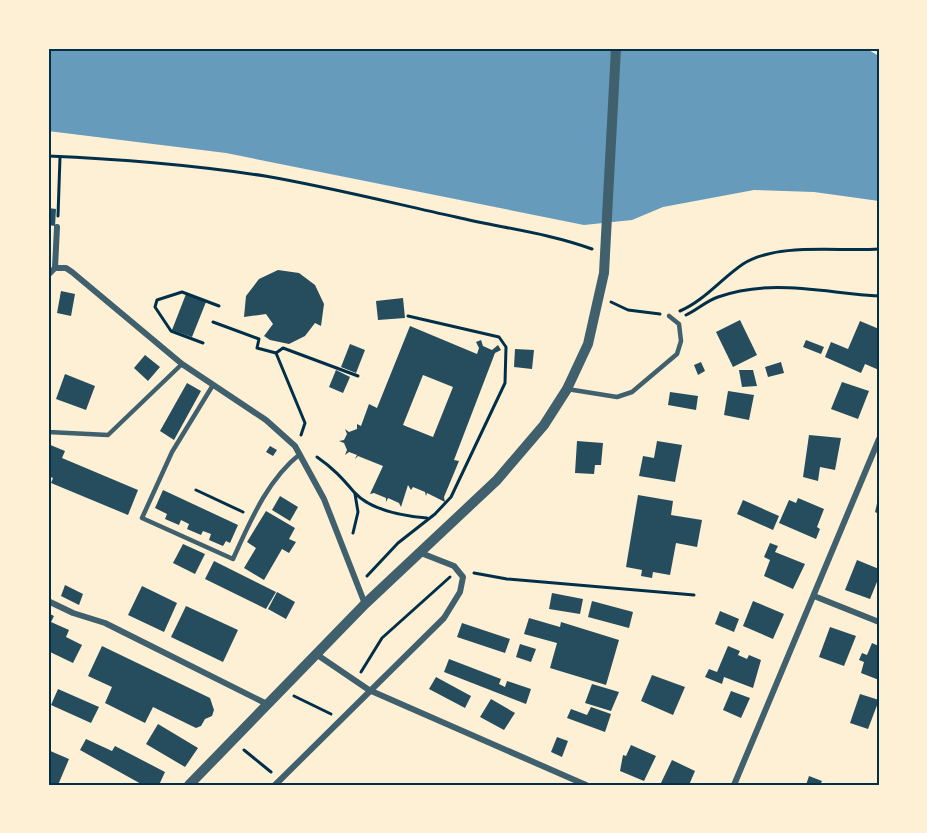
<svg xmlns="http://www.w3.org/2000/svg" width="927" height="833" font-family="'Playfair Display',serif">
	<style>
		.water { fill: #669bbc }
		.building { fill: #264d5e; fill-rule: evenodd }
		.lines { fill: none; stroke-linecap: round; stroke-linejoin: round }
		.path { stroke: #003049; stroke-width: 3 }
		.service { stroke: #3f606c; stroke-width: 4.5 }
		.minor { stroke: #3f606c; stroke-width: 6 }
		.tertiary { stroke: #3f606c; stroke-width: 10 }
		.neatline { fill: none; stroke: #003049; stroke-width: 2 }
	</style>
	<rect width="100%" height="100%" fill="#fdf0d5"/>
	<path class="water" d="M48 48H865L879 56V201L814 192 754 190 663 207 632 220 584 225 226 153 48 131Z"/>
	<g class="building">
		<path d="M48 208 56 209 55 226 48 225Z"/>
		<path d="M278 270 299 273 315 285 324 304 321 326 315 323 305 336 289 344 270 340 264 336 273 324 266 314 244 317 246 296 259 279Z"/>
		<path d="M61 291 75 294 71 316 57 313Z"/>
		<path d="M186 294 206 302 192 337 172 330Z"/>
		<path d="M403 298 405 318 378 320 376 301Z"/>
		<path d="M740 320 757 355 733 367 716 332Z"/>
		<path d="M860 321 879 329 877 336 879 337V370L865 364 861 373 825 357 831 342 848 349Z"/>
		<path d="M410 326 477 354 479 348 476 342 481 340 483 346 492 350 498 345 501 350 495 353 454 460 459 461 444 497 445 502 427 493 426 496 425 492 413 487 411 490 408 485 401 507 399 503 388 498 386 502V498L374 493 370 494 383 466 358 456 355 459 357 455 349 452 345 455 347 450 344 443 339 441 344 440 347 434 345 429 349 432 357 429V424L361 426 369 404 377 408ZM423 375 453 387 433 437 403 425Z"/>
		<path d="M806 340 824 347 821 354 803 347Z"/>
		<path d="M350 344 365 350 356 373 341 367Z"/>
		<path d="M515 349 534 350 532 369 514 367Z"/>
		<path d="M145 355 160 367 148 381 134 368Z"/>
		<path d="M701 362 705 371 698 375 694 365Z"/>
		<path d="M781 362 784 373 768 377 765 367Z"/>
		<path d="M336 370 350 377 343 393 329 387Z"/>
		<path d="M739 370H753L757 386 742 387Z"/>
		<path d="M65 374 95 386 86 410 56 399Z"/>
		<path d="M842 382 869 391 858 419 831 409Z"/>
		<path d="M187 383 201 391 174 440 160 431Z"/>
		<path d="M728 391 754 395 749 420 724 415Z"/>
		<path d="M670 392 698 396 696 410 668 405Z"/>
		<path d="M809 435 841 438 835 470 820 467 818 481 803 477Z"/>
		<path d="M577 441 603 443 601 465H595L594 474 575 473Z"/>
		<path d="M657 441 682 445 675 482 639 476 643 456 654 458Z"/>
		<path d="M48 444 65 451 62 458 138 490 128 515 51 483 53 478 48 476Z"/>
		<path d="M270 446 277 450 273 456 266 452Z"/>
		<path d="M163 490 238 525 230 543 226 541 223 546 209 540 211 534 203 531 201 535 187 529 189 524 181 520 179 525 165 519 167 514 155 508Z"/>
		<path d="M638 495 673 501 671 515 702 520 697 547 676 543 670 575 653 572 652 578 641 576 642 570 626 567Z"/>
		<path d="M879 495V514L875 512Z"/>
		<path d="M280 496 298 507 290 521 272 510Z"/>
		<path d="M798 498 824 509 817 527 820 529 816 539 779 523 789 500 796 503Z"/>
		<path d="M743 500 779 516 773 530 737 514Z"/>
		<path d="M266 511 295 528 289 539 296 542 289 553 282 549 264 580 244 568 256 548 247 542Z"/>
		<path d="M770 543 778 546 775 552 805 564 793 589 764 576 770 560 764 557Z"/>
		<path d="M183 544 205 554 195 574 173 563Z"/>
		<path d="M857 560 879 569V577L870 599 845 590Z"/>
		<path d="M214 561 276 592 266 609 205 579Z"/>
		<path d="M65 585 83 594 79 605 61 596Z"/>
		<path d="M142 586 177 603 164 632 128 615Z"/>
		<path d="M277 592 295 602 286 619 268 609Z"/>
		<path d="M552 593 583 599 580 614 549 609Z"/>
		<path d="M592 601 633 612 629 628 588 617Z"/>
		<path d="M753 601 784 614 773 639 743 626Z"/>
		<path d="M186 606 238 630 223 662 171 637Z"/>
		<path d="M720 611 739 619 734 632 715 624Z"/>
		<path d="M48 613 54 616 51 622 69 630 66 637 82 645 73 663 48 651Z"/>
		<path d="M529 618 560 627 561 622 619 640 606 685 550 668 557 643 524 634Z"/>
		<path d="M462 623 510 639 505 653 457 637Z"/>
		<path d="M830 627 856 636 844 666 819 657Z"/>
		<path d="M872 643 879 646V680L861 673 864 662 859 660 862 653 867 655Z"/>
		<path d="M520 644 536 649 531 662 516 657Z"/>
		<path d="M102 646 210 698 214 710 212 716 205 719 201 726 196 728 153 707 145 723 105 703 112 687 88 676Z"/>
		<path d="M728 646 740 651 738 655 747 659 749 655 761 660 753 688 724 677 722 684 705 677 709 669 717 672Z"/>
		<path d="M449 659 501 679 499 684 505 687 507 681 531 689 526 704 444 672Z"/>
		<path d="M652 675 685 687 673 715 641 701Z"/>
		<path d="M436 677 471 696 465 708 429 689Z"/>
		<path d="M592 684 619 692 611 711 585 703Z"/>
		<path d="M58 689 99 707 91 723 51 705Z"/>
		<path d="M731 691 750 698 741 718 723 710Z"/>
		<path d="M860 694 879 700 868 729 850 723Z"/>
		<path d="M491 699 515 713 504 730 480 717Z"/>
		<path d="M591 707 611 714 605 732 567 718 571 709 587 715Z"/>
		<path d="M158 724 198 748 185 767 146 744Z"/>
		<path d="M557 737 568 741 562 757 551 752Z"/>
		<path d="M86 739 112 751 115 746 165 772 159 785H143L80 750Z"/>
		<path d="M631 745 656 756 644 781 620 771 623 755 626 756Z"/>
		<path d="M48 750 69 759 58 785H48Z"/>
		<path d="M672 760 695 771 689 785H660Z"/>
		<path d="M809 776 822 781 820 785H806Z"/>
	</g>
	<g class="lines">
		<g class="path">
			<path d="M48 156C121 159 193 165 265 176 329 187 392 203 456 217 502 228 548 233 592 249"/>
			<path d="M58 216 60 157"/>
			<path d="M611 302 628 310 660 314"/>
			<path d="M680 311C704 301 722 278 743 264 778 242 838 252 879 249"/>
			<path d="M686 315C697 310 706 301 718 297 772 278 824 293 879 296"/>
			<path d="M213 322 259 339 257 348 276 353"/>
			<path d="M203 343 171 331 155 307 157 300 182 292 219 306"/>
			<path d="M301 435 305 423 276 353 283 348 358 376"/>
			<path d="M317 457C333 468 342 478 354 492 371 511 403 516 427 518"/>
			<path d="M196 490 243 512"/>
			<path d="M353 533 358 512 355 494"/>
			<path d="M474 573 507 579 694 595"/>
			<path d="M367 576 398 543 435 514 451 497 505 383 506 347 499 337 408 316"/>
			<path d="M361 672 382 638 450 577"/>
			<path d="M294 696 331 714"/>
			<path d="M244 750 271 772"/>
		</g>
		<g class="service">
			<path d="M213 385 172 452 142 518 233 559C250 522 267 480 300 454"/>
			<path d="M567 389 617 397 632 392 677 354 681 341 679 324 669 316"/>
			<path d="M48 432 108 435 182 364"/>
		</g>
		<g class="minor">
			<path d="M55 268H66L72 272 182 364 266 420 295 446 324 499 365 604"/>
			<path d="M48 275 55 268 57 227"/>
			<path d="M814 596 879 622"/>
			<path d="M48 601 73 613 105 623 267 704"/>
			<path d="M316 654 369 690 586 785"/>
			<path d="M275 785 444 618 460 592 463 577 454 566 421 553"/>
			<path d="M734 785 879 439"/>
		</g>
		<path class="tertiary" d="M189 785 365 604 497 480 544 425 567 389 588 344 604 273 616 48"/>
	</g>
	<rect width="927" height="833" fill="none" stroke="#fdf0d5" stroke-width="99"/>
	<rect x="50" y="50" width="828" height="734" class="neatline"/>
</svg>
